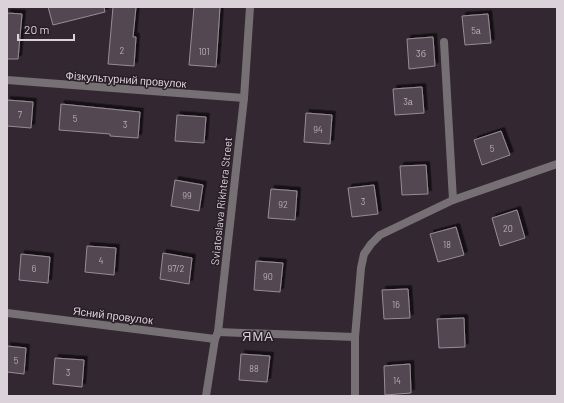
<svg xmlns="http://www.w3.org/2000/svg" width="564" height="403" font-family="Barlow,sans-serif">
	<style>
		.building { fill: #534751; stroke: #998b97; filter: url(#shadow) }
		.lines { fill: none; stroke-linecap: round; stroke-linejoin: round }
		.service { stroke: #767075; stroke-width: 8 }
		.minor { stroke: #767075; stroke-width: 8 }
		.labels { text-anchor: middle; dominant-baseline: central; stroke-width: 3; stroke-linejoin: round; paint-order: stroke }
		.number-label { font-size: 9px; fill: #b8afb6 }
		.street-label { font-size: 11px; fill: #dad2d8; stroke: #291e27 }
		.quarter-label { font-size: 13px; letter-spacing: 1px; fill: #dad2d8; stroke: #291e27 }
	</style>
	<defs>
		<filter id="shadow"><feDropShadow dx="3.5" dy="-3.5" stdDeviation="0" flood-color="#0009"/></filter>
	</defs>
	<rect width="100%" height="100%" fill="#332831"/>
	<g class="building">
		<path d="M48 7H104L105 12 53 25Z"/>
		<path d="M113 7H136L133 37H136L134 66 108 64Z"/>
		<path d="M194 7H220L216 67 189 65Z"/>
		<path d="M7 13 22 14 18 59H7Z"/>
		<path d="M488 14 491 43 465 45 462 16Z"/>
		<path d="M433 37 435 66 409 69 407 39Z"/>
		<path d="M422 87 424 113 395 115 393 89Z"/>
		<path d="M7 100 33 102 31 128 7 126Z"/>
		<path d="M61 104 140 112 138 138 110 136V134L59 130Z"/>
		<path d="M306 113 332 115 330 144 304 142Z"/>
		<path d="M177 115 206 117 204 143 175 141Z"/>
		<path d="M501 131 510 155 482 165 474 140Z"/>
		<path d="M426 165 428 194 402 195 400 166Z"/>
		<path d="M175 180 203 185 199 211 171 206Z"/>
		<path d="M374 185 378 214 352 217 348 188Z"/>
		<path d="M271 189 297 191 295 220 268 218Z"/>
		<path d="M517 210 525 238 500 246 492 218Z"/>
		<path d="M456 227 464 255 438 262 430 234Z"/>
		<path d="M87 246 116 248 114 275 85 272Z"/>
		<path d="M163 253 192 258 189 284 160 279Z"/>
		<path d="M21 254 50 257 48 283 19 280Z"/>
		<path d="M256 261 283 263 280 292 254 290Z"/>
		<path d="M408 289 410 318 384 319 382 290Z"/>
		<path d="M464 318 465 347 439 348 437 319Z"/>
		<path d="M7 346 26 348 24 374 7 372Z"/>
		<path d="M241 354 270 356 267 382 239 380Z"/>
		<path d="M55 358 84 360 82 387 53 384Z"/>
		<path d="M410 364 411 393 385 395 384 366Z"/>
	</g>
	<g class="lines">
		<path class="service" d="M444 42 453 200"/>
		<g class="minor">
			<path d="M7 80 244 98"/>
			<path d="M7 313 215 339"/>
			<path d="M218 332 355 337"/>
			<path d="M206 396 215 339 218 332 244 98 250 7"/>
			<path d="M355 396V337L361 268 364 254 371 244 380 235 453 200 557 164"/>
		</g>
	</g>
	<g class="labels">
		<g class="number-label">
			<text x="476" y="30">5а</text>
			<text x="122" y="50">2</text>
			<text x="204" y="51">101</text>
			<text x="421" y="53">3б</text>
			<text x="408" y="101">3а</text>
			<text x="20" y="114">7</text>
			<text x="75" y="118">5</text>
			<text x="125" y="124">3</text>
			<text x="318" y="129">94</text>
			<text x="492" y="148">5</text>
			<text x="187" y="195">99</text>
			<text x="363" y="201">3</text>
			<text x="283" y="204">92</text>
			<text x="508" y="228">20</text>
			<text x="447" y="244">18</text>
			<text x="101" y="260">4</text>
			<text x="34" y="268">6</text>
			<text x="176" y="268">97/2</text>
			<text x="268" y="276">90</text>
			<text x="396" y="304">16</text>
			<text x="16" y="360">5</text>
			<text x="254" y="368">88</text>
			<text x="68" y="372">3</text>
			<text x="397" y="380">14</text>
		</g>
		<g class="street-label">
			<text transform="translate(126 79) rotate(4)">Фізкультурний провулок</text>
			<text transform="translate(221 201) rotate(-84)">Sviatoslava Rikhtera Street</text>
			<text transform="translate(113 315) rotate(7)">Ясний провулок</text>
		</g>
		<g class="quarter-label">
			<text x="258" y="336">ЯМА</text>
		</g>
	</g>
	<rect width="564" height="403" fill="none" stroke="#dad2d8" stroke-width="16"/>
	<path d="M18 34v6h56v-6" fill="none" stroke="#dad2d8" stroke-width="2"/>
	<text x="24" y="34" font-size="12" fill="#dad2d8" stroke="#291e27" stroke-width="3" paint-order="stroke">20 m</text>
</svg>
